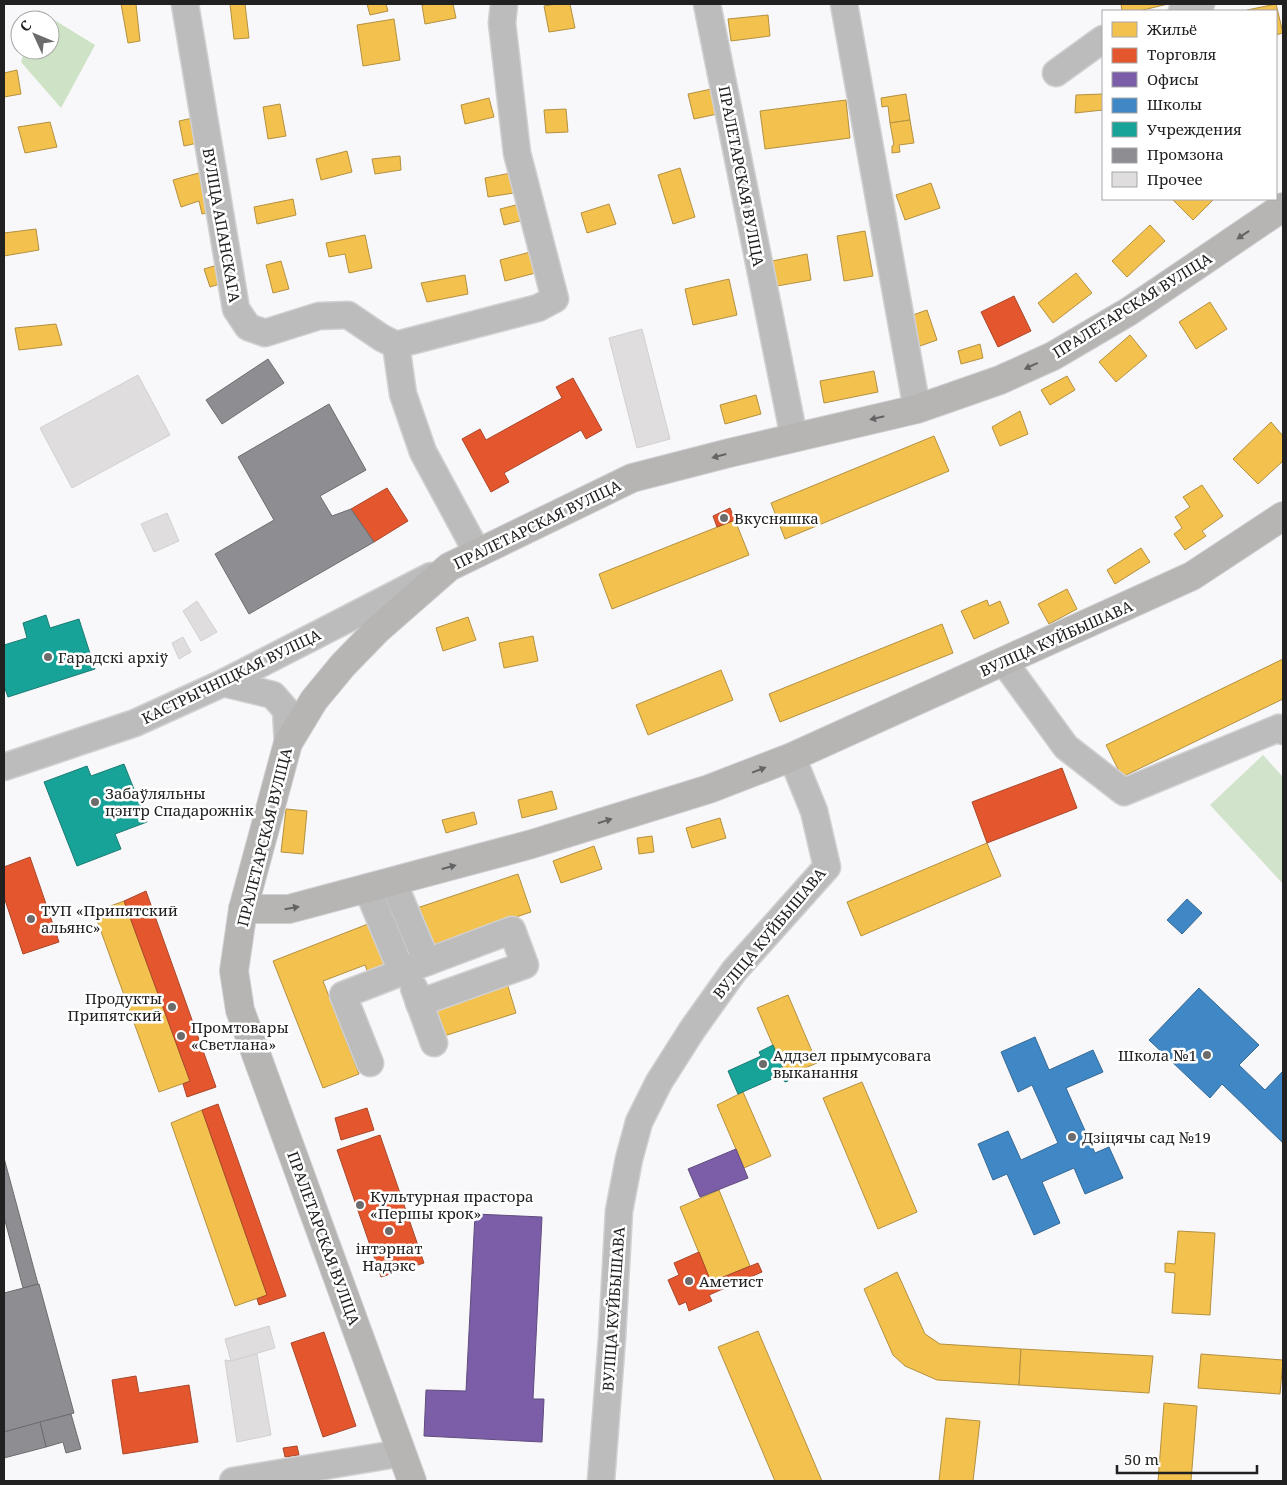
<svg xmlns="http://www.w3.org/2000/svg" width="1287" height="1485" font-family="'Noto Serif',serif">
	<style>
		.green { fill: #d2e3cc }
		.forest { fill: #cee3c6 }
		.homes { fill: #f2c14e; stroke: #b49141 }
		.shops { fill: #e4572e; stroke: #aa472a }
		.offices { fill: #7b5ea7; stroke: #604c7f }
		.schools { fill: #3f88c5; stroke: #366994 }
		.public { fill: #17a398; stroke: #1a7c75 }
		.industry { fill: #8d8d92; stroke: #6d6d70 }
		.building { fill: #dfddde; stroke: #d2d0d1 }
		.lines { fill: none; stroke-linecap: round; stroke-linejoin: round }
		.minor-casing { stroke: #d1d0d2; stroke-width: 29 }
		.major-casing { stroke: #d1d0d2; stroke-width: 30 }
		.minor { stroke: #bcbcbc; stroke-width: 26 }
		.major { stroke: #b6b5b4; stroke-width: 28 }
		.oneway { fill: #656464 }
		.poi-dot { fill: #6d6c6d; stroke: #fff; stroke-width: 2 }
		.labels { text-anchor: middle; dominant-baseline: central; stroke-width: 5; stroke-linejoin: round; paint-order: stroke }
		.street-label { font-size: 15px; fill: #222122; stroke: #fff }
		.poi-label { font-size: 15px; fill: #222122; stroke: #fff; text-anchor: start }
	</style>
	<rect width="100%" height="100%" fill="#f8f7f9"/>
	<path class="green" d="M1263 755 1283 777V884L1210 805Z"/>
	<path class="forest" d="M38 10 95 45 61 108 21 62 25 50H50V20H35Z"/>
	<g class="homes">
		<path d="M121 4H136L140 41 128 43Z"/>
		<path d="M230 4H245L249 38 234 39Z"/>
		<path d="M367 4H386L388 11 370 15Z"/>
		<path d="M429 4H453L456 18 425 24 422 5Z"/>
		<path d="M556 4H570L575 28 549 32 544 6Z"/>
		<path d="M1121 4H1168L1139 11H1122Z"/>
		<path d="M1276 4 1283 33 1276 35V11L1247 10Z"/>
		<path d="M768 15 770 36 731 41 728 19Z"/>
		<path d="M394 19 400 60 363 66 357 25Z"/>
		<path d="M17 70 21 94 4 97V73Z"/>
		<path d="M716 88 722 113 694 119 688 94Z"/>
		<path d="M906 94 910 120 890 123 888 106 882 107 881 98Z"/>
		<path d="M1103 94V110L1075 113 1076 95Z"/>
		<path d="M489 98 494 117 465 124 461 105Z"/>
		<path d="M846 100 850 138 765 149 760 111Z"/>
		<path d="M280 104 286 136 268 139 263 107Z"/>
		<path d="M566 109 568 132 546 133 544 110Z"/>
		<path d="M202 116 207 141 184 146 179 121Z"/>
		<path d="M910 120 914 143 899 145 900 152 892 153V146L894 145 890 123Z"/>
		<path d="M50 122 57 147 25 153 18 127Z"/>
		<path d="M347 151 352 172 321 180 316 159Z"/>
		<path d="M400 156 401 170 375 174 372 159Z"/>
		<path d="M680 168 695 217 673 224 658 175Z"/>
		<path d="M206 171 217 210 202 214 199 201 181 207 173 180Z"/>
		<path d="M511 173 514 193 488 197 485 178Z"/>
		<path d="M931 183 940 208 905 220 896 195Z"/>
		<path d="M293 199 296 215 257 224 254 207Z"/>
		<path d="M1172 199H1214L1193 220Z"/>
		<path d="M520 204 524 220 504 225 500 209Z"/>
		<path d="M609 204 616 224 587 233 581 213Z"/>
		<path d="M1150 225 1165 241 1127 277 1112 261Z"/>
		<path d="M36 229 39 250 4 256V233Z"/>
		<path d="M865 231 873 276 844 281 837 236Z"/>
		<path d="M365 235 372 268 349 273 345 254 329 257 326 243Z"/>
		<path d="M538 250 543 271 505 281 500 260Z"/>
		<path d="M807 254 811 280 777 286 772 261Z"/>
		<path d="M281 261 289 289 273 293 266 265Z"/>
		<path d="M221 264 226 282 210 287 204 269Z"/>
		<path d="M1076 273 1092 293 1053 323 1038 303Z"/>
		<path d="M465 275 468 294 427 302 421 283Z"/>
		<path d="M729 279 737 315 693 325 685 289Z"/>
		<path d="M1210 302 1227 329 1196 349 1179 322Z"/>
		<path d="M927 310 937 340 920 346 910 316Z"/>
		<path d="M56 324 62 345 19 350 15 328Z"/>
		<path d="M1130 335 1147 356 1116 382 1099 362Z"/>
		<path d="M980 344 983 358 961 364 958 351Z"/>
		<path d="M874 371 878 392 824 403 820 381Z"/>
		<path d="M1067 376 1075 390 1050 405 1041 390Z"/>
		<path d="M756 395 761 414 725 424 720 405Z"/>
		<path d="M1020 411 1028 434 1000 446 992 427Z"/>
		<path d="M1271 422 1283 436V461L1258 484 1233 459Z"/>
		<path d="M934 436 949 471 785 539 771 503Z"/>
		<path d="M1202 485 1223 516 1202 531 1206 536 1185 550 1174 534 1182 528 1175 517 1190 507 1183 497Z"/>
		<path d="M735 520 749 555 612 609 599 574Z"/>
		<path d="M1141 548 1150 562 1115 584 1107 570Z"/>
		<path d="M1067 589 1077 609 1049 624 1038 604Z"/>
		<path d="M987 600 989 606 1000 601 1009 623 974 639 961 611Z"/>
		<path d="M468 617 476 640 443 651 436 628Z"/>
		<path d="M942 624 953 653 780 722 769 694Z"/>
		<path d="M533 636 538 661 504 668 499 643Z"/>
		<path d="M1283 659V699L1122 777 1106 745Z"/>
		<path d="M721 670 733 700 648 735 636 705Z"/>
		<path d="M552 791 557 809 522 818 518 800Z"/>
		<path d="M286 809 307 811 303 854 281 852Z"/>
		<path d="M474 812 477 824 446 833 442 820Z"/>
		<path d="M720 818 726 838 692 848 686 828Z"/>
		<path d="M652 836 654 852 639 854 637 838Z"/>
		<path d="M987 843 1001 876 861 936 847 902Z"/>
		<path d="M594 846 602 869 561 883 553 861Z"/>
		<path d="M518 874 531 912 430 946 417 908Z"/>
		<path d="M124 901 190 1081 159 1092 94 912Z"/>
		<path d="M373 922 392 969 370 978 365 965 323 981 359 1074 323 1088 273 961Z"/>
		<path d="M507 983 516 1013 444 1036 435 1007Z"/>
		<path d="M788 995 817 1063 786 1076 757 1008Z"/>
		<path d="M862 1082 917 1212 878 1229 823 1098Z"/>
		<path d="M743 1092 771 1156 744 1168 717 1105Z"/>
		<path d="M202 1110 267 1295 235 1306 171 1123Z"/>
		<path d="M719 1190 750 1266 711 1282 680 1207Z"/>
		<path d="M1178 1231 1215 1233 1210 1315 1172 1313 1175 1273 1165 1272V1263L1175 1264Z"/>
		<path d="M897 1272 925 1334 940 1344 1021 1349 1019 1385 937 1380 905 1366 893 1355 864 1289Z"/>
		<path d="M758 1331 822 1481H775L718 1347Z"/>
		<path d="M1021 1349 1153 1356 1149 1393 1019 1385Z"/>
		<path d="M1201 1354 1283 1360 1280 1394 1198 1388Z"/>
		<path d="M1164 1403 1197 1406 1191 1481H1158Z"/>
		<path d="M946 1418 980 1421 973 1481H939Z"/>
	</g>
	<g class="shops">
		<path d="M1014 296 1031 331 998 347 981 312Z"/>
		<path d="M573 378 602 430 586 439 581 430 504 473 509 482 491 492 462 439 480 429 486 440 562 398 556 387Z"/>
		<path d="M387 488 408 521 374 542 351 509Z"/>
		<path d="M730 508 735 520 717 527 713 516Z"/>
		<path d="M1062 768 1077 808 987 843 972 802Z"/>
		<path d="M30 857 59 942 23 954 4 897V867Z"/>
		<path d="M146 891 216 1087 187 1097 183 1084 190 1081 124 901Z"/>
		<path d="M218 1104 286 1296 259 1305 257 1299 267 1295 202 1110Z"/>
		<path d="M367 1108 374 1130 341 1140 335 1118Z"/>
		<path d="M380 1135 424 1263 381 1277 337 1150Z"/>
		<path d="M699 1252 711 1282 758 1263 762 1272 709 1295 712 1301 689 1311 686 1302 679 1305 668 1280 679 1275 674 1263Z"/>
		<path d="M324 1332 356 1426 323 1437 291 1343Z"/>
		<path d="M136 1376 139 1393 189 1385 198 1442 123 1454 112 1380Z"/>
		<path d="M297 1446 299 1455 285 1457 283 1448Z"/>
	</g>
	<g class="offices">
		<path d="M736 1149 748 1178 700 1197 688 1169Z"/>
		<path d="M475 1214 542 1217 533 1399H544L542 1442 424 1436 426 1390 466 1391Z"/>
	</g>
	<g class="schools">
		<path d="M1187 899 1202 913 1182 934 1167 920Z"/>
		<path d="M1199 988 1259 1045 1239 1065 1265 1090 1283 1071V1143L1222 1084 1210 1098 1149 1040Z"/>
		<path d="M1035 1037 1049 1070 1093 1050 1103 1072 1066 1088 1095 1153 1109 1147 1123 1178 1085 1194 1074 1168 1042 1182 1060 1223 1034 1235 1007 1174 993 1180 978 1144 1008 1131 1021 1160 1058 1143 1032 1085 1018 1092 1001 1052Z"/>
	</g>
	<g class="public">
		<path d="M46 615 50 628 79 619 95 669 8 697 4 686V645L27 638 23 623Z"/>
		<path d="M124 764 147 822 115 834 121 849 77 866 44 782 87 766 91 776Z"/>
		<path d="M773 1045 788 1081 785 1082 781 1075 738 1094 728 1071 761 1056 759 1052Z"/>
	</g>
	<g class="industry">
		<path d="M268 359 284 383 222 424 206 400Z"/>
		<path d="M329 404 366 470 320 496 332 516 351 509 374 542 249 614 215 554 274 520 238 457Z"/>
		<path d="M4 1158 38 1284 23 1288 4 1217Z"/>
		<path d="M39 1284 74 1413 4 1432V1293Z"/>
		<path d="M71 1414 81 1449 66 1453 63 1442 46 1447 40 1422Z"/>
		<path d="M40 1422 46 1447 4 1458V1432Z"/>
	</g>
	<g class="building">
		<path d="M642 329 670 439 637 448 609 338Z"/>
		<path d="M138 375 170 435 72 488 40 428Z"/>
		<path d="M167 513 179 541 154 552 141 524Z"/>
		<path d="M197 601 217 632 201 641 183 611Z"/>
		<path d="M183 637 191 652 179 659 172 643Z"/>
		<path d="M269 1326 275 1348 231 1361 225 1339Z"/>
		<path d="M257 1354 271 1435 237 1442 225 1360 231 1361Z"/>
	</g>
	<g class="lines">
		<g class="minor-casing">
			<g id="minor">
				<path d="M185 4 236 309 248 327 265 333 319 316 348 315 382 338 396 345 538 308 555 299 517 153 502 23 504 4"/>
				<path d="M707 4 794 437"/>
				<path d="M844 4 917 409"/>
				<path d="M1182 11 1201 4"/>
				<path d="M1056 73 1103 39"/>
				<path d="M396 345 403 394 423 452 477 552"/>
				<path d="M1004 662 1066 747 1124 792 1279 728 1283 731"/>
				<path d="M223 683 273 695 286 710 288 743"/>
				<path d="M4 767 135 723 223 683 431 576"/>
				<path d="M393 882 427 962 411 968"/>
				<path d="M367 888 402 972 343 995 370 1063"/>
				<path d="M414 988 434 1043"/>
				<path d="M419 1003 525 965 512 930 427 962"/>
				<path d="M233 1481 402 1453"/>
				<path d="M601 1481 612 1338 619 1211 629 1159 639 1122 659 1082 692 1030 734 971 827 867 814 811 792 757"/>
			</g>
		</g>
		<g class="major-casing">
			<g id="major">
				<path d="M243 909H289L532 844 709 789 792 757 1192 576 1283 516"/>
				<path d="M412 1481 240 1010 234 971 243 909 288 743 314 700 343 665 377 630 449 567 632 478 729 453 917 409 1000 380 1053 356 1128 312 1283 207"/>
			</g>
		</g>
		<use href="#minor" class="minor"/>
		<use href="#major" class="major"/>
	</g>
	<defs><path id="oneway-solid" d="M-6-.8H1V-3.2L6.5 0L1 3.2V.8H-6Z" transform="scale(1.25)"/></defs>
	<g class="oneway">
		<use href="#oneway-solid" transform="translate(1243 235) rotate(146)"/>
		<use href="#oneway-solid" transform="translate(1031 366) rotate(155)"/>
		<use href="#oneway-solid" transform="translate(877 418) rotate(167)"/>
		<use href="#oneway-solid" transform="translate(719 456) rotate(165)"/>
		<use href="#oneway-solid" transform="translate(759 770) rotate(-21)"/>
		<use href="#oneway-solid" transform="translate(605 821) rotate(-18)"/>
		<use href="#oneway-solid" transform="translate(449 867) rotate(-15)"/>
		<use href="#oneway-solid" transform="translate(292 908) rotate(-10)"/>
	</g>
	<g class="poi-dot">
		<circle cx="724" cy="518" r="5"/>
		<circle cx="48" cy="657" r="5"/>
		<circle cx="95" cy="802" r="5"/>
		<circle cx="31" cy="919" r="5"/>
		<circle cx="172" cy="1007" r="5"/>
		<circle cx="181" cy="1036" r="5"/>
		<circle cx="1207" cy="1055" r="5"/>
		<circle cx="763" cy="1064" r="5"/>
		<circle cx="1072" cy="1137" r="5"/>
		<circle cx="360" cy="1205" r="5"/>
		<circle cx="389" cy="1231" r="5"/>
		<circle cx="689" cy="1281" r="5"/>
	</g>
	<g class="labels">
		<g class="street-label">
			<text transform="translate(742 176) rotate(79)">ПРАЛЕТАРСКАЯ ВУЛІЦА</text>
			<text transform="translate(222 225) rotate(80)">ВУЛІЦА АПАНСКАГА</text>
			<text transform="translate(1132 305) rotate(-32)">ПРАЛЕТАРСКАЯ ВУЛІЦА</text>
			<text transform="translate(537 524) rotate(-26)">ПРАЛЕТАРСКАЯ ВУЛІЦА</text>
			<text transform="translate(1056 638) rotate(-24)">ВУЛІЦА КУЙБЫШАВА</text>
			<text transform="translate(231 676) rotate(-26)">КАСТРЫЧНІЦКАЯ ВУЛІЦА</text>
			<text transform="translate(264 837) rotate(-76)">ПРАЛЕТАРСКАЯ ВУЛІЦА</text>
			<text transform="translate(769 933) rotate(-50)">ВУЛІЦА КУЙБЫШАВА</text>
			<text transform="translate(324 1238) rotate(70)">ПРАЛЕТАРСКАЯ ВУЛІЦА</text>
			<text transform="translate(613 1309) rotate(-86)">ВУЛІЦА КУЙБЫШАВА</text>
		</g>
		<g class="poi-label">
			<text x="734" y="518">Вкусняшка</text>
			<text x="58" y="657">Гарадскі архіў</text>
			<text x="105" y="793">Забаўляльны<tspan x="105" dy="17">цэнтр Спадарожнік</tspan></text>
			<text x="41" y="910">ТУП «Припятский<tspan x="41" dy="17">альянс»</tspan></text>
			<text x="162" y="998" text-anchor="end">Продукты<tspan x="162" dy="17">Припятский</tspan></text>
			<text x="191" y="1027">Промтовары<tspan x="191" dy="17">«Светлана»</tspan></text>
			<text x="773" y="1055">Аддзел прымусовага<tspan x="773" dy="17">выканання</tspan></text>
			<text x="1197" y="1055" text-anchor="end">Школа №1</text>
			<text x="1082" y="1137">Дзіцячы сад №19</text>
			<text x="370" y="1196">Культурная прастора<tspan x="370" dy="17">«Першы крок»</tspan></text>
			<text x="389" y="1248" text-anchor="middle">інтэрнат<tspan x="389" dy="17">Надэкс</tspan></text>
			<text x="699" y="1281">Аметист</text>
		</g>
	</g>
	<rect width="1287" height="1485" fill="none" stroke="#222122" stroke-width="10"/>
	<rect x="1102" y="10" width="175" height="190" fill="#ffffff" stroke="#a7a6a7"/>
	<rect x="1112" y="22" width="25" height="15" fill="#f2c14e" stroke="#a7a6a7"/>
	<text x="1147" y="35" font-size="15" fill="#222122">Жильё</text>
	<rect x="1112" y="48" width="25" height="15" fill="#e4572e" stroke="#a7a6a7"/>
	<text x="1147" y="60" font-size="15" fill="#222122">Торговля</text>
	<rect x="1112" y="72" width="25" height="15" fill="#7b5ea7" stroke="#a7a6a7"/>
	<text x="1147" y="85" font-size="15" fill="#222122">Офисы</text>
	<rect x="1112" y="98" width="25" height="15" fill="#3f88c5" stroke="#a7a6a7"/>
	<text x="1147" y="110" font-size="15" fill="#222122">Школы</text>
	<rect x="1112" y="122" width="25" height="15" fill="#17a398" stroke="#a7a6a7"/>
	<text x="1147" y="135" font-size="15" fill="#222122">Учреждения</text>
	<rect x="1112" y="148" width="25" height="15" fill="#8d8d92" stroke="#a7a6a7"/>
	<text x="1147" y="160" font-size="15" fill="#222122">Промзона</text>
	<rect x="1112" y="172" width="25" height="15" fill="#dfddde" stroke="#a7a6a7"/>
	<text x="1147" y="185" font-size="15" fill="#222122">Прочее</text>
	<g transform="translate(35 35) rotate(314)"><circle r="24" fill="#ffffff" stroke="#a7a6a7"/>
	<path d="M0-4L9 19L0 12L-9 19Z" fill="#6d6c6d"/>
	<text y="-8" font-size="14" font-weight="bold" text-anchor="middle" fill="#222122">С</text>
	</g>
	<path d="M1117 1465v8h140v-8" fill="none" stroke="#222122" stroke-width="2.5"/>
	<text x="1124" y="1465" font-size="15" fill="#222122" stroke="#ffffff" stroke-width="4" paint-order="stroke">50 m</text>
</svg>
